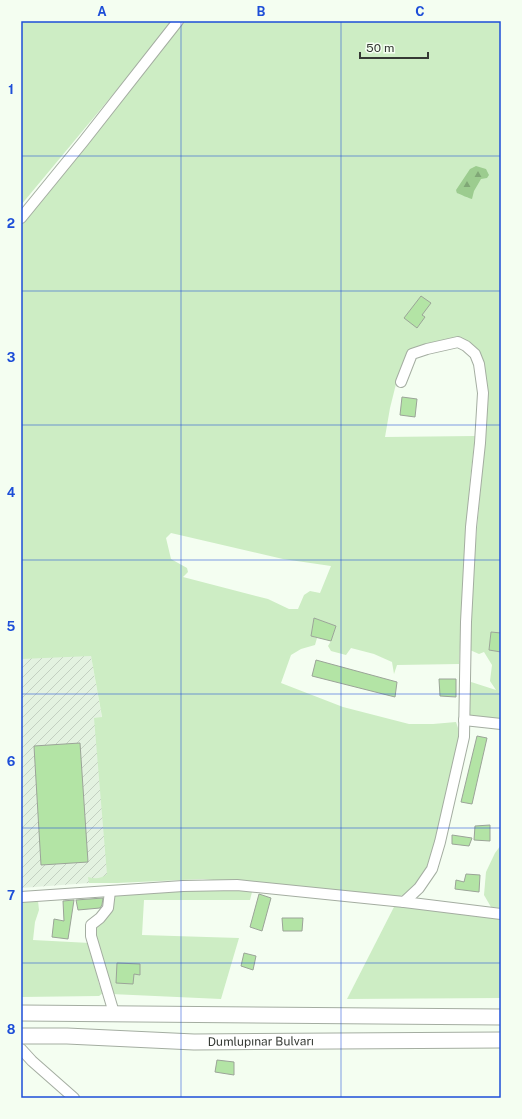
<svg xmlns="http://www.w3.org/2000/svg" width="522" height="1119" font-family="'Public Sans',sans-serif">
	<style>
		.industrial { fill: url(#industrial-furrows) }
		.grass { fill: #cdedc4; fill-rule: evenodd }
		.forest { fill: url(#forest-firs) }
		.building { fill: #b3e4a5; stroke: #9ba498 }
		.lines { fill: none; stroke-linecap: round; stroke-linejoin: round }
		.minor-casing { stroke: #a4ada1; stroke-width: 12 }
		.highway-casing { stroke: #a4ada1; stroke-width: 17 }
		.minor { stroke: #fff; stroke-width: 10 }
		.highway { stroke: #fff; stroke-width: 15 }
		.grid { fill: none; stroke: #1d4ed8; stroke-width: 1; stroke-opacity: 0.55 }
		.labels { text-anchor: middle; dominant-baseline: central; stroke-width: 3; stroke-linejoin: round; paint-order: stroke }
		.street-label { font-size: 12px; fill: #353934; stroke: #f4fef1 }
		.neatline { fill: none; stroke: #1d4ed8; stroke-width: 1.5 }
		.grid-label { font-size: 13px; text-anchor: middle; font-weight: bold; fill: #1d4ed8 }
	</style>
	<defs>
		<pattern id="industrial-furrows" width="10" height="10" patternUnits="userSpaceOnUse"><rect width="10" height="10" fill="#e3f2e0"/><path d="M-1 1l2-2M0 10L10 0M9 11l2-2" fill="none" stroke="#c3d0c1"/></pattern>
		<pattern id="forest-firs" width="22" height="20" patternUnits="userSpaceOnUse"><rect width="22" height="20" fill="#9ccc8f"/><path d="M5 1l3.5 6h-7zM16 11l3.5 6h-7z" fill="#80a776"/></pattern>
	</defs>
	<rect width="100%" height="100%" fill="#f4fef1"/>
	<path class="industrial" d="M21 640 91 656 102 718 117 883H89L21 888Z"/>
	<g class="grass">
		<path d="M21 21H174L21 205Z"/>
		<path d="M180 21H501V633L491 632 489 650 501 652V720L471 716 467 714 468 681 496 690 490 681 492 665 484 652 479 654 470 650 468 626 484 452 480 354 467 341 456 337 406 361 396 384 390 408 385 437 475 436 470 480 459 664 397 665 394 674 392 662 374 654 351 648 346 655 331 651 328 646 331 641 336 626 314 618 311 636 317 638 315 645 301 649 291 655 281 683 343 707 409 724H433L456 722 458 728V745L437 838 427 870 406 894 397 897 203 879 117 883H89L88 877C95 879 101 879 107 874L94 718 102 717 91 656 21 659V224ZM171 533 283 559 331 566 320 593 310 591 304 595 298 609H289L268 599 183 577 188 572 187 568 171 559 166 538Z"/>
		<path d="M501 845V908L491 907 484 895 486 872 495 853Z"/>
		<path d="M230 889 252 892 250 900H144L142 935 239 938 221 999 111 994 94 928 117 893Z"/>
		<path d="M21 899 38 901 39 910 35 922 33 940 90 943 99 984 103 993 99 996 21 997Z"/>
		<path d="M395 905 501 918V998L347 999Z"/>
	</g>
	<path class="forest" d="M476 166 486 169 489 175 487 178 481 179 474 191 472 199C471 199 459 194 457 193L456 190 470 169Z"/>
	<g class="building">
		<path d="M421 296 431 303 422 315 425 317 417 328 404 318Z"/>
		<path d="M402 397 417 399 415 417 400 415Z"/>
		<path d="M314 618 336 626 331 641 311 636Z"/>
		<path d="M491 632 501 633V652L489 650Z"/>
		<path d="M316 660 397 682 395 697 312 676Z"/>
		<path d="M439 679H456V697L440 696Z"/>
		<path d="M477 736 487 738 472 804 461 802Z"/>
		<path d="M80 743 88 862 41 865 34 746Z"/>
		<path d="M490 825V841L474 840 475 826Z"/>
		<path d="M452 835 472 838 469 846 452 844Z"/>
		<path d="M466 874 480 875 479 892 455 889 456 880 464 882Z"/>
		<path d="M259 894 271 898 262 931 250 927Z"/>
		<path d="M103 898 102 905 100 908 78 910 76 900Z"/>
		<path d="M74 900 68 939 52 937 54 919 64 921 63 901Z"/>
		<path d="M282 918H303L302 931H283Z"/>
		<path d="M244 953 256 956 253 970 241 966Z"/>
		<path d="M117 963 140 964V975L134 974 133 984 116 983Z"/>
		<path d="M217 1060 234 1062V1075L215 1072Z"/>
	</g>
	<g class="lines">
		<g class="minor-casing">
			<g id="minor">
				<path d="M21 218 83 142 178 21"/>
				<path d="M401 382 412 354 427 349 458 342 466 346 475 354 479 364 483 393 480 443 471 527 466 622 464 737 440 842 432 869 419 888 404 902"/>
				<path d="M464 720 501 724"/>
				<path d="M110 891 108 908 100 918 91 925V936L114 1013"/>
				<path d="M21 897 183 886 237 885 404 902 501 914"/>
				<path d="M21 1049 32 1061 74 1098"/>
			</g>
		</g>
		<g class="highway-casing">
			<g id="highway">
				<path d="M21 1013 501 1017"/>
				<path id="s1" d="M21 1036H67L194 1042 501 1040"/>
			</g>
		</g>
		<use href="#minor" class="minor"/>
		<use href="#highway" class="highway"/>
	</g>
	<path class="grid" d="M181 21V1098M341 21V1098M21 156H501M21 291H501M21 425H501M21 560H501M21 694H501M21 828H501M21 963H501"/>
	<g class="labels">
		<g class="street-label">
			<text stroke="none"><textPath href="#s1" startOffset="240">Dumlupınar Bulvarı</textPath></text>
		</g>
	</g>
	<rect width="522" height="1119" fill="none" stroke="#f4fef1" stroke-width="44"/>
	<path d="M360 52v6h68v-6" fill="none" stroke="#353934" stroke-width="2"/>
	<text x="366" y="52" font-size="12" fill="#353934" stroke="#f4fef1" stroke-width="3" paint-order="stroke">50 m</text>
	<rect x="22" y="22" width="478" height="1075" class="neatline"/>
	<g class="grid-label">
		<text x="102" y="16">A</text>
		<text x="261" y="16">B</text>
		<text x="420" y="16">C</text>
		<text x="11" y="94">1</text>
		<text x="11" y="228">2</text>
		<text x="11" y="362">3</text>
		<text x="11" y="497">4</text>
		<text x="11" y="631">5</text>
		<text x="11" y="766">6</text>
		<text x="11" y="900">7</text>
		<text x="11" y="1034">8</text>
	</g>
</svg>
